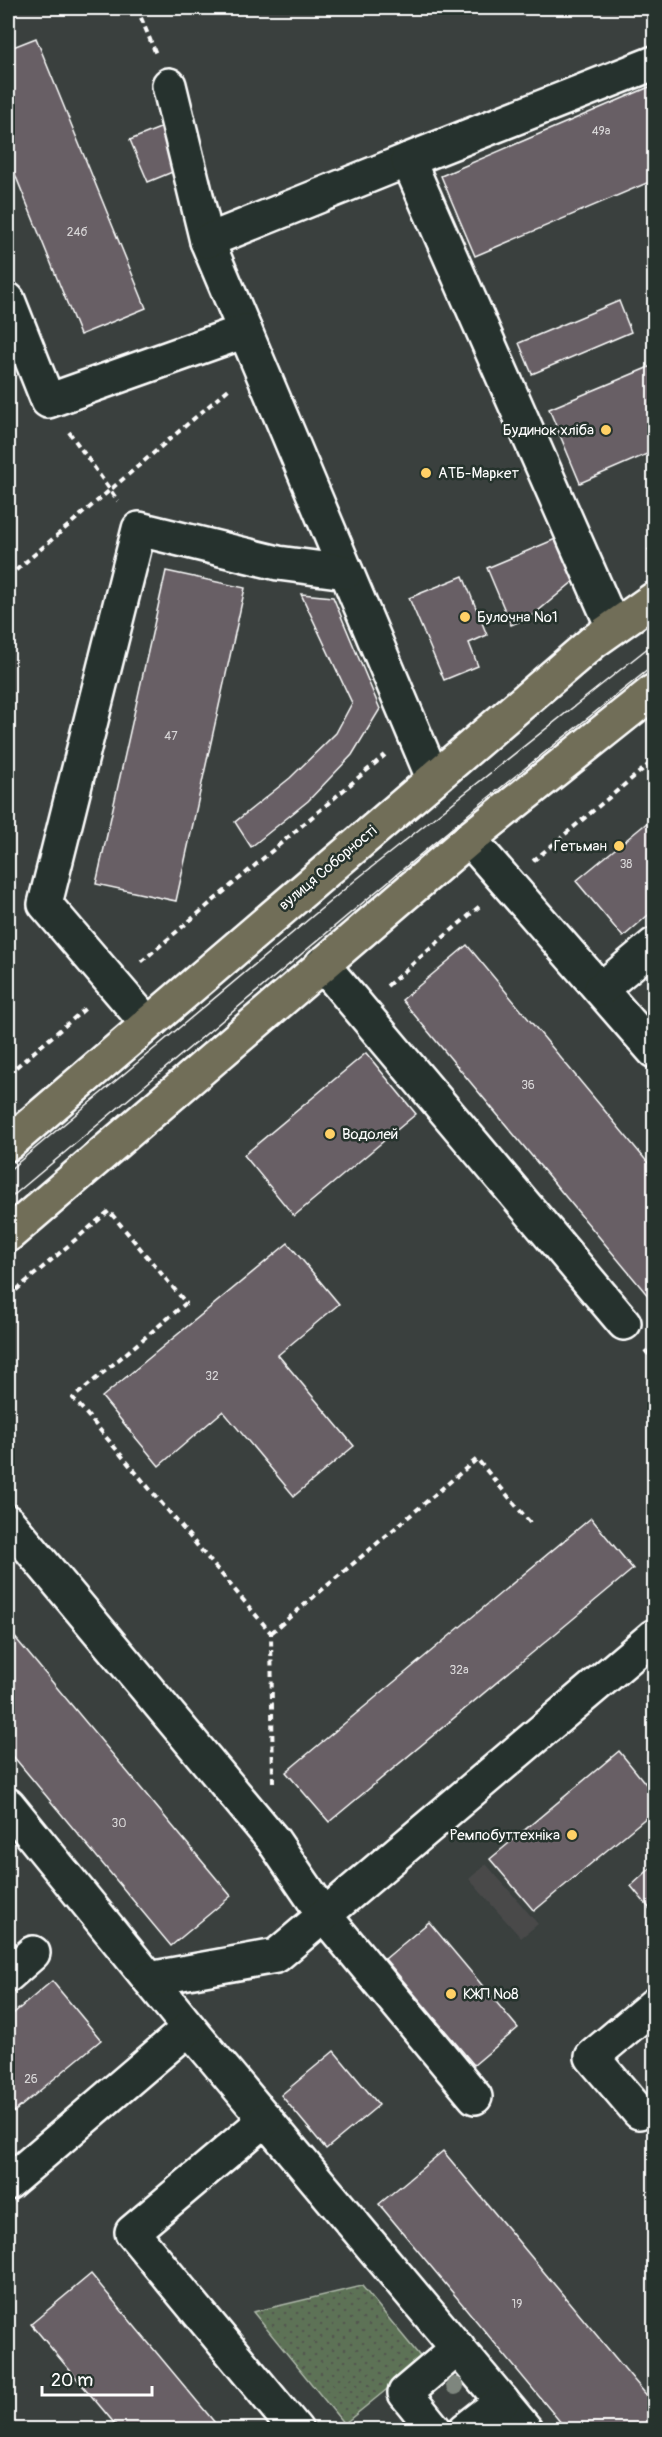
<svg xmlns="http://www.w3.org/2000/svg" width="662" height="2437" font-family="Pangolin,sans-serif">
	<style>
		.built { fill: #48494a }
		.park { fill: url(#park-dots); stroke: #aeb8aa; stroke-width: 1.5 }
		.building { fill: #685f65; stroke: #fff; stroke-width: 1.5 }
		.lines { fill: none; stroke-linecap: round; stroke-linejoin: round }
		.minor-casing { stroke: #fff; stroke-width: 38 }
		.major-casing { stroke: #fff; stroke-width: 38 }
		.path { stroke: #fff; stroke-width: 4; stroke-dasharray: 6 4.5; stroke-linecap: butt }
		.minor { stroke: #26332d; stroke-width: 33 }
		.major { stroke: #716e59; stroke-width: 33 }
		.tram { stroke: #fff; stroke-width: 1.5 }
		.tree { fill: #7e867e }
		.poi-dot { fill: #ffd166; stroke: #26332d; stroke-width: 2 }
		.labels { text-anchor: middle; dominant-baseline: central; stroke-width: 5; stroke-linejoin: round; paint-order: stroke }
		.number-label { font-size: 12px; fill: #d9d7d8 }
		.poi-label { font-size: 15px; fill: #fff; stroke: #26332d; text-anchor: start }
		.street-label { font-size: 15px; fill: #fff; stroke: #26332d }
	</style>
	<defs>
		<pattern id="park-dots" width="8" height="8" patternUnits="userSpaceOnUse" patternTransform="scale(1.5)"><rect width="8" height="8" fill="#5d7256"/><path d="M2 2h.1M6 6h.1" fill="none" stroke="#525950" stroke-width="1.8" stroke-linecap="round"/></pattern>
	</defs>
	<rect width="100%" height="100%" fill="#3a403e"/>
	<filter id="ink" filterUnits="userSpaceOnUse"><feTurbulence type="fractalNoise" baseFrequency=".0167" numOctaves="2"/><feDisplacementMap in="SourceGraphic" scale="12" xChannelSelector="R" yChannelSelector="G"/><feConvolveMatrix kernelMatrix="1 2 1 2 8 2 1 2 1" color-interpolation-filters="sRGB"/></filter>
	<g filter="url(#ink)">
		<path class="built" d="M486 1864 538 1924 521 1938 469 1879Z"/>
		<path class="park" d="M362 2286 423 2360 344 2424 253 2312Z"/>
		<g class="building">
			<path d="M36 38 146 308 80 335 8 157V49Z"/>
			<path d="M654 85V180L475 256 441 176Z"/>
			<path d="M165 126 182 168 148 182 130 140Z"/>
			<path d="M619 301 631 332 532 374 519 343Z"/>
			<path d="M654 365V451L580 483 549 409Z"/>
			<path d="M558 538 575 580 532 616 511 625 487 568Z"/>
			<path d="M166 571 245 588 176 901 96 884Z"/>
			<path d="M463 576 487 635 469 643 478 666 444 680 409 598Z"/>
			<path d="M301 594 333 597 380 709 352 755 308 801 251 847 235 822 290 778 336 733 352 703Z"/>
			<path d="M654 817V910L623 937 576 881Z"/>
			<path d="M467 945 654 1170V1303L402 1000Z"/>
			<path d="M366 1053 416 1114 294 1216 244 1155Z"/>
			<path d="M288 1243 339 1304 278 1355 354 1446 294 1496 223 1411 159 1466 102 1397Z"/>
			<path d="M591 1518 633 1569 329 1822 286 1772Z"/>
			<path d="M8 1629 231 1896 171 1946 8 1750Z"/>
			<path d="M619 1751 654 1794V1811L534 1911 490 1859Z"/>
			<path d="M654 1865V1914L631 1886Z"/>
			<path d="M429 1922 518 2028 474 2065 385 1959Z"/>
			<path d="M52 1981 101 2040 8 2117V2018Z"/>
			<path d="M334 2051 379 2105 326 2149 281 2095Z"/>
			<path d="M443 2151 654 2404V2430H567L379 2204Z"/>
			<path d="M91 2274 221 2430H120L31 2324Z"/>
		</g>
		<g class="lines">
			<g class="minor-casing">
				<g id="minor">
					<path d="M169 85 207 241 245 331"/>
					<path d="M207 241 408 160"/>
					<path d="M8 300 48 401 245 331 433 778"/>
					<path d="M613 627 408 160 654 63"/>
					<path d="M469 839 654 1051"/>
					<path d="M322 964 624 1323"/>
					<path d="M601 989 654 945"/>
					<path d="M147 1023 45 904 139 529 278 563 346 572"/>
					<path d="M8 1522 273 1840 324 1915 475 2097"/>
					<path d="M8 1805 189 2028 526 2430"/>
					<path d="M8 1975 33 1953"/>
					<path d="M149 1979 276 1956 654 1636"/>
					<path d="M639 2112 592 2057 654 2005"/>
					<path d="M266 2119 132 2232 296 2430"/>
					<path d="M8 2183 189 2028"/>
					<path d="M435 2430 405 2393 458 2348"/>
					<path d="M465 2430 502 2401"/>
				</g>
			</g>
			<g class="major-casing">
				<g id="major">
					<path d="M8 1144 593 642 654 599"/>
					<path d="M8 1235 469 839 654 691"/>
				</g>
			</g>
			<g class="path">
				<path d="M137 8 156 54"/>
				<path d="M69 432 118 501"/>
				<path d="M648 551 654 547"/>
				<path d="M8 577 231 387"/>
				<path d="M533 861 654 760"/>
				<path d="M141 962 385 755"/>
				<path d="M387 986 481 905"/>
				<path d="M8 1074 87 1007"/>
				<path d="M8 1297 109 1211 186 1303 73 1398 271 1633 273 1784"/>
				<path d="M645 1350 654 1361"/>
				<path d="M271 1633 477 1459 532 1525"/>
			</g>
			<use href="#minor" class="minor"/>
			<use href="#major" class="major"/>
			<g class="tram">
				<path d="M8 1171 358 878 654 643"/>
				<path d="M8 1200 483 802 654 665"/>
			</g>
		</g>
		<circle class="tree" cx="455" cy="2386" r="9"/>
	</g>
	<g class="poi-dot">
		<circle cx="606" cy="430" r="6"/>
		<circle cx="426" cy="473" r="6"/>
		<circle cx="465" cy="617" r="6"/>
		<circle cx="619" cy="846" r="6"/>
		<circle cx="330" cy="1134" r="6"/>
		<circle cx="572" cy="1835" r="6"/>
		<circle cx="451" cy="1994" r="6"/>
	</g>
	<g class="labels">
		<g class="number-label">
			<text x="601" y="131">49а</text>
			<text x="77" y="232">24б</text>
			<text x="171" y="736">47</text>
			<text x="626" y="864">38</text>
			<text x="528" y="1085">36</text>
			<text x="212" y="1376">32</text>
			<text x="459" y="1670">32а</text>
			<text x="119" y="1823">30</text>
			<text x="31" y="2079">26</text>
			<text x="517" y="2304">19</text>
		</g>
		<g class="poi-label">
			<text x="594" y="430" text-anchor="end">Будинок хліба</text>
			<text x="438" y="473">АТБ-Маркет</text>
			<text x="477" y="617">Булочна №1</text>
			<text x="607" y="846" text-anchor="end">Гетьман</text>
			<text x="342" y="1134">Водолей</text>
			<text x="560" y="1835" text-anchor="end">Ремпобуттехніка</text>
			<text x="463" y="1994">КЖП №8</text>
		</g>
		<g class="street-label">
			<text transform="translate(328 868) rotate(-40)">вулиця Соборності</text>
		</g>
	</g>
	<rect width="662" height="2437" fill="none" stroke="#26332d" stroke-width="30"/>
	<rect x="15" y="15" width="632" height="2407" fill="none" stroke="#fff" stroke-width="2" filter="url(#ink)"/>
	<path d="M42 2386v9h110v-9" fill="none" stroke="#ffffff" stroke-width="3"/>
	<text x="51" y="2386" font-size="18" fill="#ffffff" stroke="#26332d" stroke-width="4.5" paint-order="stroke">20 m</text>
</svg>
